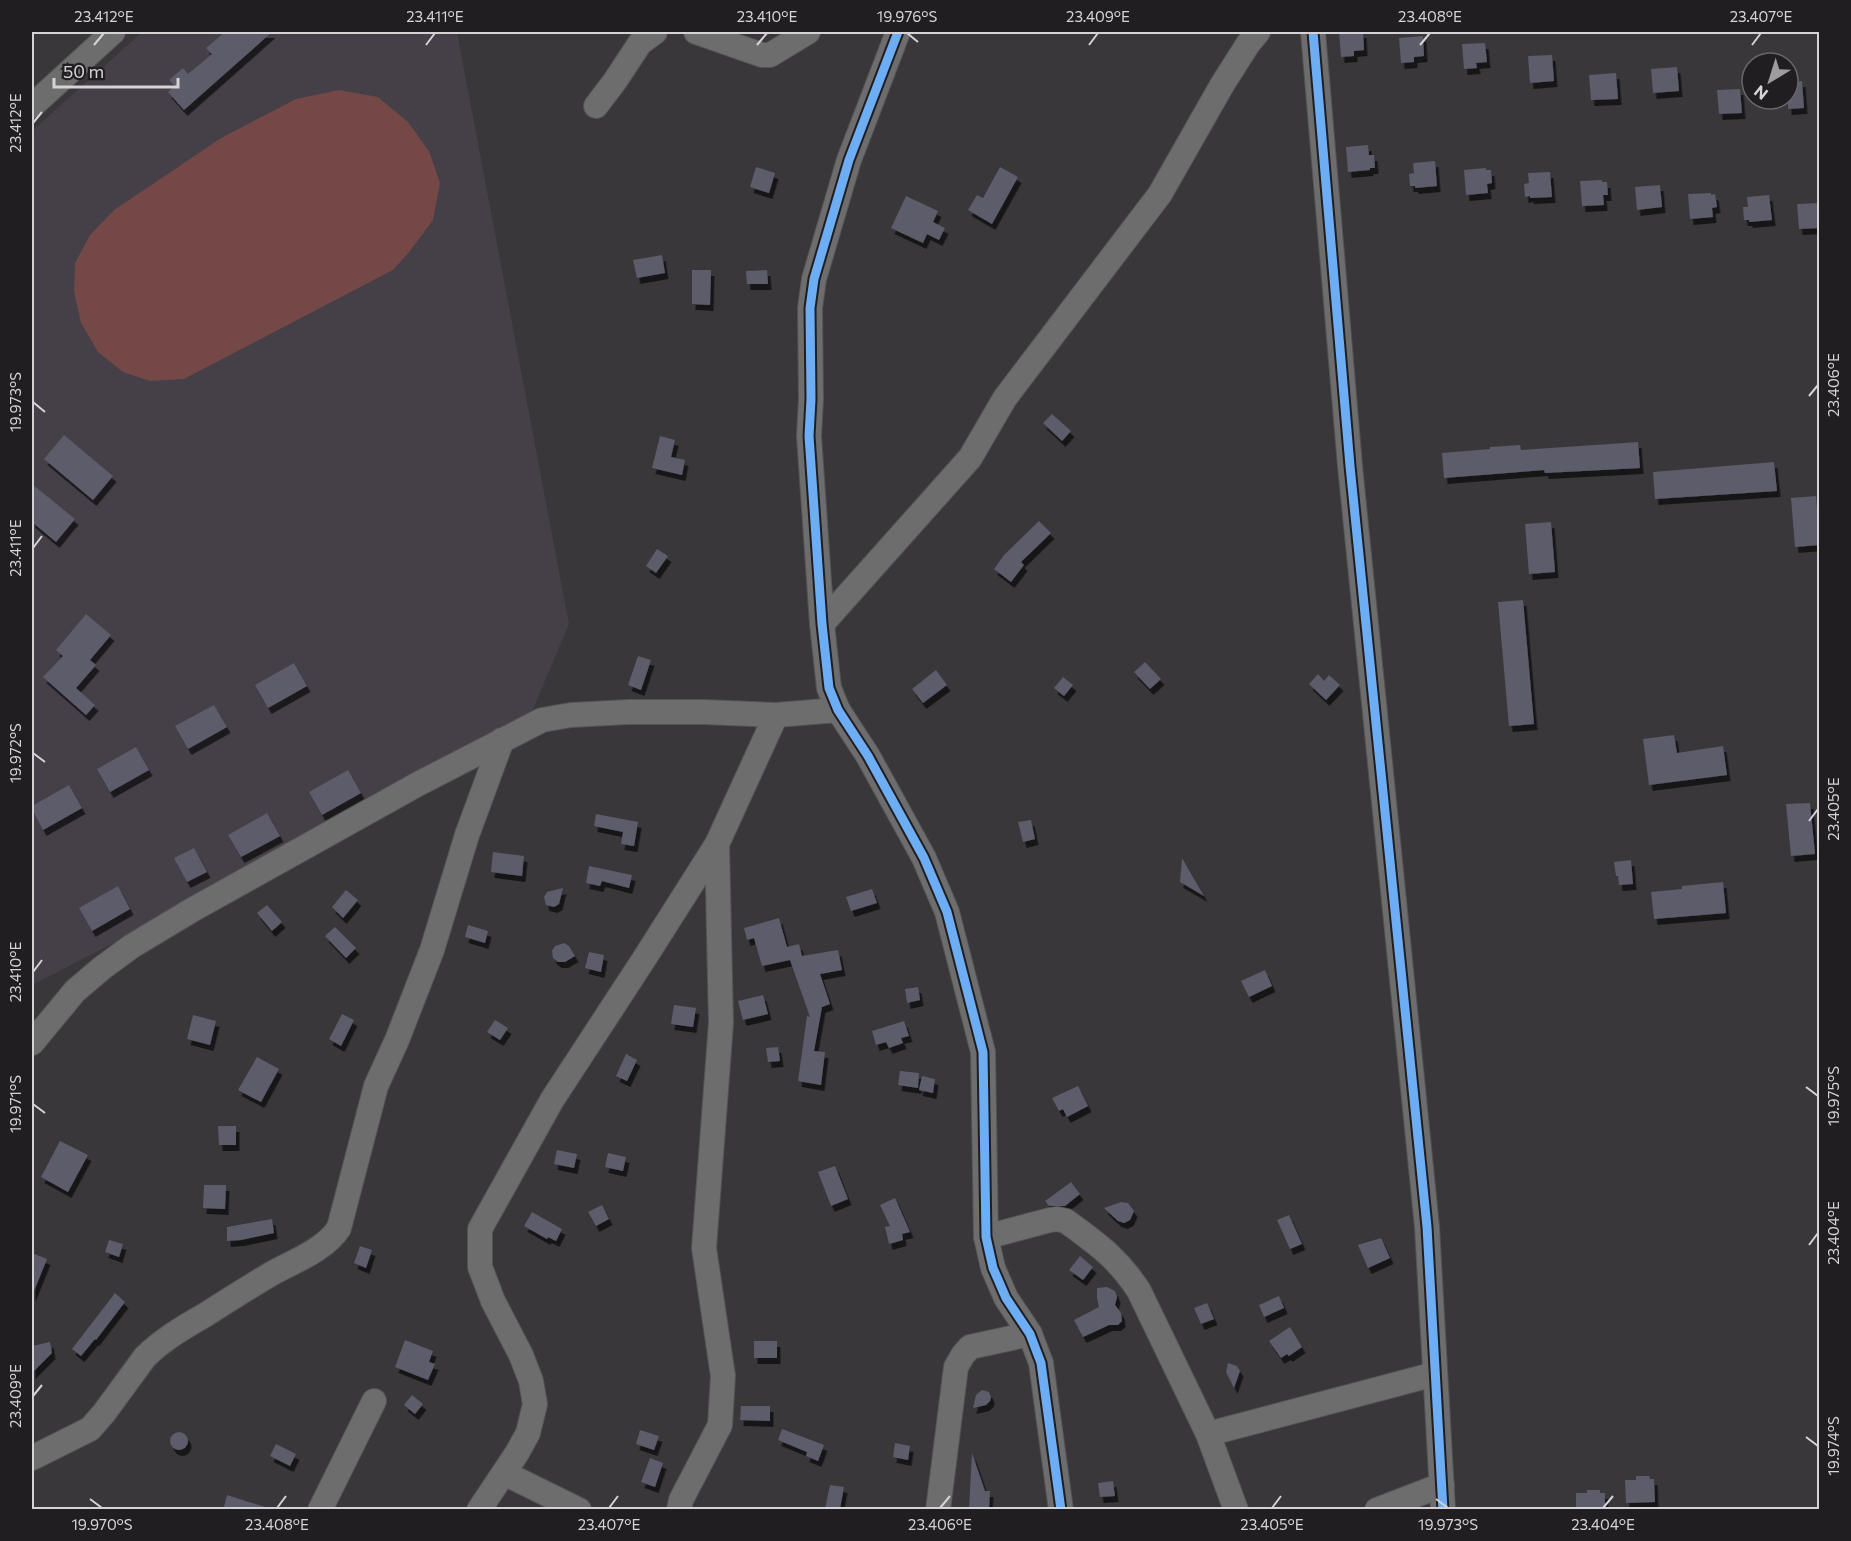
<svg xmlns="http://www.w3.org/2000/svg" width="1851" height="1541" font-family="Commissioner,sans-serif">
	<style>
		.built { fill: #453f47 }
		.green { fill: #734847 }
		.building { fill: #5c5b6a; filter: url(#shadow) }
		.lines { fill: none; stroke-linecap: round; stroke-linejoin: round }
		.minor-casing { stroke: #545355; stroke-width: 26 }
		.minor { stroke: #6e6d6e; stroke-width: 24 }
		.cycleway-casing { stroke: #201e21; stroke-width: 13 }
		.cycleway { stroke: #6dadf4; stroke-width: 9 }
		.ticks { fill: none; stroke: #d5d3d6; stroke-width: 2 }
		.neatline { fill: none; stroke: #d5d3d6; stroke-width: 2 }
		.ticks-label { font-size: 15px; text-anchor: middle; fill: #d5d3d6 }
	</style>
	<defs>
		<filter id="shadow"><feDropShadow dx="3.5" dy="6" stdDeviation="0" flood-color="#0009"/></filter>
	</defs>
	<rect width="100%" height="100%" fill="#39373a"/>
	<path class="built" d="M142 32H457L569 624 523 733 32 985V131Z"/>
	<path class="green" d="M339 90 378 97 408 122 429 151 440 183 433 220 410 251 393 270 184 379 150 381 123 372 98 352 81 323 74 292 75 263 90 235 114 210 221 138 296 99Z"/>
	<g class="building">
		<path d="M225 32H272L184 110 168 92 175 86 169 80 183 68 188 74 212 54 206 48Z"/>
		<path d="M1339 32H1363L1364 50 1354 51V56L1341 57Z"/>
		<path d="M1423 36 1424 56 1414 57V62L1401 63 1399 38Z"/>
		<path d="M1485 43 1487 62 1476 63 1477 68 1464 69 1462 44Z"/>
		<path d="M1552 55 1554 81 1530 83 1528 56Z"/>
		<path d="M1677 67 1679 91 1653 93 1651 69Z"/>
		<path d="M1616 73 1618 99 1591 100 1589 75Z"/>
		<path d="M1802 81 1804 108 1788 109V82Z"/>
		<path d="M1740 89 1742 113 1719 114 1717 90Z"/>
		<path d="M1368 145 1369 155H1374L1375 168H1370V170L1348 172 1346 147Z"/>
		<path d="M1435 161 1437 186 1415 188V186H1410L1409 174 1414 173 1413 163Z"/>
		<path d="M756 167 775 173 769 193 750 187Z"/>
		<path d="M1000 167 1018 177 992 224 968 210 977 195 983 198Z"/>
		<path d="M1486 168V170H1491L1492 183 1487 184 1488 193 1466 195 1464 170Z"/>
		<path d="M1550 172 1552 197 1530 198V196L1525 197 1524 184 1529 183 1528 173Z"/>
		<path d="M1602 180V182H1607L1608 195H1603L1604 205 1582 206 1580 181Z"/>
		<path d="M1660 185 1662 207 1637 210 1635 187Z"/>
		<path d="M1711 193V195L1715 194 1717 207 1712 208 1713 217 1690 219 1688 194Z"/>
		<path d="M1769 195 1772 220 1749 222V220H1744L1743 207H1748L1747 197Z"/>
		<path d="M906 196 938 211 933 222 945 228 939 240 927 234 923 243 891 228Z"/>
		<path d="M1820 203V228L1799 229 1797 204Z"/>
		<path d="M662 255 665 273 637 278 633 260Z"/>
		<path d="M692 270H711L710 305 692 304Z"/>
		<path d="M767 270 768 284H747L746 271Z"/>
		<path d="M1052 414 1071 431 1062 441 1043 423Z"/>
		<path d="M64 435 113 476 93 500 44 459Z"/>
		<path d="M660 436 675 440 671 457 685 460 682 475 652 468Z"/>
		<path d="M1638 442 1640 468 1545 473 1544 470 1444 478 1442 453 1490 449V447L1520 445 1521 450Z"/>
		<path d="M1774 462 1777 491 1655 499 1653 472Z"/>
		<path d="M32 484 75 519 56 542 32 522Z"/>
		<path d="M1816 496 1820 545 1795 547 1791 498Z"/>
		<path d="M1039 521 1051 533 1021 562 1024 565 1011 582 994 569 1004 555Z"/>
		<path d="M1551 522 1555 572 1529 574 1525 524Z"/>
		<path d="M657 549 668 556 656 573 646 566Z"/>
		<path d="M1523 600 1534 724 1509 726 1498 602Z"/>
		<path d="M86 614 111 635 90 660 96 665 76 688 95 705 86 715 43 677 63 656 56 650Z"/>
		<path d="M638 656 651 660 641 690 628 685Z"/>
		<path d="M1145 662 1161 679 1150 689 1134 672Z"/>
		<path d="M294 663 307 686 268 708 255 685Z"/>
		<path d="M936 670 947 685 923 703 912 689Z"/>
		<path d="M1318 674 1324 681 1329 675 1340 685 1326 700 1309 684Z"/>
		<path d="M1063 677 1073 685 1064 696 1054 688Z"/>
		<path d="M214 705 227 727 188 749 175 726Z"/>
		<path d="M1674 735 1677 753 1723 746 1727 775 1649 785 1643 739Z"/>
		<path d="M136 747 149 770 110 792 97 769Z"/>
		<path d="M348 770 361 793 322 815 309 792Z"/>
		<path d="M69 785 82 808 43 830 32 809V806Z"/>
		<path d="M1810 803 1815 854 1791 856 1786 804Z"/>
		<path d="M267 813 280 836 241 857 228 835Z"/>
		<path d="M596 814 638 822 634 846 621 844 623 832 594 826Z"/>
		<path d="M1031 820 1035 839 1023 842 1018 822Z"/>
		<path d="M194 848 207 872 187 882 174 858Z"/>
		<path d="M493 852 524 856 522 876 491 872Z"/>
		<path d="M1182 858 1204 896 1180 882Z"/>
		<path d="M1631 860 1633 884 1619 885 1618 876H1616L1614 862Z"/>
		<path d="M589 866 632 875 629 888 602 881 600 886 586 883Z"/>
		<path d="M1723 882 1726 913 1654 919 1651 892 1682 889V886Z"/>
		<path d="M118 886 130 909 92 931 79 908Z"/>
		<path d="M563 888 559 904 554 907 546 905 544 897 547 892Z"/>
		<path d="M872 889 877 903 851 911 846 897Z"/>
		<path d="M346 890 358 900 343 918 332 907Z"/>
		<path d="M267 905 282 922 272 931 257 913Z"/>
		<path d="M779 918 787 947 799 944 802 956 838 950 842 970 820 974 830 1004 822 1007 814 1051 825 1052 821 1085 798 1081 807 1016 810 1017 790 960 762 966 754 938 747 940 744 928Z"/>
		<path d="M468 925 488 931 485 943 465 937Z"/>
		<path d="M335 927 356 948 346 958 325 936Z"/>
		<path d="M564 943 569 946 575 956 565 962H558L553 958 552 951 555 946Z"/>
		<path d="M589 952 604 955 601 972 585 968Z"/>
		<path d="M1265 970 1272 986 1249 997 1241 981Z"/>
		<path d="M918 987 920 1000 907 1003 905 989Z"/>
		<path d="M763 995 768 1014 743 1020 738 1001Z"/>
		<path d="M674 1005 696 1008 693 1027 671 1024Z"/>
		<path d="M342 1014 354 1020 341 1046 329 1039Z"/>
		<path d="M193 1015 216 1021 210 1045 187 1039Z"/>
		<path d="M495 1020 508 1028 500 1040 487 1032Z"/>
		<path d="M904 1021 909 1036 901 1038 903 1043 889 1048 886 1042 876 1045 872 1031Z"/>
		<path d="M778 1047 780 1061 768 1062 766 1048Z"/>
		<path d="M626 1054 637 1060 627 1081 616 1076Z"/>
		<path d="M257 1057 279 1069 261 1102 238 1090Z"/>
		<path d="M900 1071 919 1073 918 1088 898 1085Z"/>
		<path d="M922 1076 935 1079 933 1093 919 1090Z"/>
		<path d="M1078 1086 1088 1106 1067 1117 1063 1109 1059 1111 1052 1098Z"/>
		<path d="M218 1126H236V1145H219Z"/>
		<path d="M60 1141 88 1155 68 1192 41 1177Z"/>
		<path d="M557 1150 577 1154 574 1168 554 1164Z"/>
		<path d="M608 1153 626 1157 623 1171 605 1167Z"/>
		<path d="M835 1166 848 1199 831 1206 818 1172Z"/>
		<path d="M1071 1182 1080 1194 1065 1206H1049L1045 1201Z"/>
		<path d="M204 1185H226L225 1209 203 1208Z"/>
		<path d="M895 1198 910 1232 902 1234 903 1240 889 1244 885 1227 890 1226 880 1205Z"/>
		<path d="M1121 1202 1128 1203 1134 1211 1130 1220 1124 1223 1118 1221 1104 1208Z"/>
		<path d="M602 1205 609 1219 596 1226 588 1212Z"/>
		<path d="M532 1212 562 1229 556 1241 548 1237 547 1239 524 1226Z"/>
		<path d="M1289 1215 1302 1244 1290 1249 1277 1220Z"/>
		<path d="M272 1219 274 1233 241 1240 227 1241V1227Z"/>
		<path d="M1381 1238 1390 1258 1368 1268 1358 1245Z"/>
		<path d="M109 1240 123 1244 119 1257 105 1252Z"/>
		<path d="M360 1246 372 1250 366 1268 354 1263Z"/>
		<path d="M32 1253 47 1259 32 1296Z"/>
		<path d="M1080 1256 1093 1267 1083 1280 1069 1270Z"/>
		<path d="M1107 1287 1115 1291 1117 1297 1115 1305 1121 1313 1122 1321 1118 1325H1109L1083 1337 1074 1320 1099 1307 1097 1298V1288Z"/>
		<path d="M115 1293 125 1302 96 1340 95 1339 81 1356 72 1349Z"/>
		<path d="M1279 1296 1284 1308 1264 1317 1259 1305Z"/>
		<path d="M1207 1303 1214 1319 1201 1324 1194 1308Z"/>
		<path d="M1290 1327 1302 1347 1289 1356 1287 1354 1281 1358 1269 1341Z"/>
		<path d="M405 1340 433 1351 429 1362 435 1364 428 1380 395 1367Z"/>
		<rect x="754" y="1341" width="23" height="17"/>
		<path d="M50 1342 52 1353 32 1373V1346Z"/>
		<path d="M1228 1363 1237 1366 1240 1371 1234 1388 1226 1372Z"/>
		<path d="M982 1390 989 1392 991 1397 990 1401 986 1405 973 1408 976 1395Z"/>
		<path d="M412 1395 423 1404 415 1414 404 1405Z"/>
		<path d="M741 1406H770V1421L740 1420Z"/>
		<path d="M782 1429 824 1445 818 1461 806 1456 807 1452 778 1440Z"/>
		<path d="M640 1430 659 1436 654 1450 636 1444Z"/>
		<circle cx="179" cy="1441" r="9"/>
		<path d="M895 1443 910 1446 908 1460 893 1457Z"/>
		<path d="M276 1444 296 1454 290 1466 270 1456Z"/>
		<path d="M972 1453 985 1491H990L989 1509H969Z"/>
		<path d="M650 1458 663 1463 655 1487 641 1482Z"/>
		<path d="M1636 1476H1649L1650 1479H1654L1655 1502 1626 1503 1625 1480H1636Z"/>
		<path d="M1113 1481 1115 1496 1100 1497 1098 1483Z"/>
		<path d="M830 1485 844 1487 840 1509H825Z"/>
		<path d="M1587 1490H1600V1493H1605V1509H1576V1493H1587Z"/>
		<path d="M227 1495 265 1507 264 1509H232L224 1507Z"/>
	</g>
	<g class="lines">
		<g class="minor-casing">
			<g id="minor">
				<path d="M696 32 762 55H770L808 32"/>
				<path d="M898 32 849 160 814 279 810 308 811 399 809 436 822 624 829 688 838 710 868 756 924 858 947 912 983 1052 986 1237 993 1268 1006 1298 1030 1334 1041 1363 1061 1510"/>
				<path d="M1313 32 1350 466 1427 1227 1443 1510"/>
				<path d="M32 106 113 32"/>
				<path d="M596 106 615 81 640 43 655 32"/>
				<path d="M822 624 970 458 1005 398 1160 194 1222 85 1248 44 1258 32"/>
				<path d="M32 1043 75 991 102 968 132 946 192 910 418 784 542 720 571 715 628 712H704L776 715 838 710"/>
				<path d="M986 1237 1050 1220 1057 1219 1066 1221C1096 1243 1118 1258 1139 1291L1208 1434 1236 1510"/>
				<path d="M1208 1434 1435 1374"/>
				<path d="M32 1458 90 1429 104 1413 145 1357C162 1340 184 1327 205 1315 227 1301 249 1287 271 1274 294 1261 325 1250 339 1228L376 1086 397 1040 432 950 467 835 502 740"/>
				<path d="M504 1473 579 1510"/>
				<path d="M320 1510 374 1401"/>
				<path d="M479 1510 517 1453 528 1433 535 1404 531 1381 521 1355 493 1301 480 1267V1229L552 1100 646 956 717 844 776 715"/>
				<path d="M679 1510 681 1500 720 1425 723 1376 704 1248 721 1023 717 844"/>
				<path d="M938 1510 956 1367 963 1355 970 1347 1030 1334"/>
				<path d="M1377 1510 1442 1485"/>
			</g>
		</g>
		<use href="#minor" class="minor"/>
		<g class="cycleway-casing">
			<g id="cycleway">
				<path d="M898 32 849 160 814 279 810 308 811 399 809 436 822 624 829 688 838 710 868 756 924 858 947 912 983 1052 986 1237 993 1268 1006 1298 1030 1334 1041 1363 1061 1510"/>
				<path d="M1313 32 1350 466 1427 1227 1443 1510"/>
			</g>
		</g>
		<use href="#cycleway" class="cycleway"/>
	</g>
	<path class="ticks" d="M907 33 918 42M94 45 104 33M426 45 435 33M757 45 767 33M1089 45 1098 33M1420 45 1430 33M1752 45 1761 33M33 123 42 112M1809 396 1818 385M33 402 45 412M33 548 42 536M33 753 45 762M1809 821 1818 809M33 972 42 960M1806 1087 1818 1096M33 1104 45 1113M1809 1245 1818 1233M33 1396 42 1385M1806 1437 1818 1446M90 1499 102 1508M1436 1499 1448 1508M277 1508 286 1496M609 1508 618 1496M940 1508 950 1496M1272 1508 1281 1496M1603 1508 1613 1496"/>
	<rect width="1851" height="1541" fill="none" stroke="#201e21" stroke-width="66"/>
	<g transform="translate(1770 81) rotate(218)"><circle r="28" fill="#201e21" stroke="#686669" stroke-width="1.5"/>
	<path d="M0-4.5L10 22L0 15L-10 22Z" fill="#9e9c9f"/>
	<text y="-9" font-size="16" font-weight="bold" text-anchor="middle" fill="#d5d3d6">N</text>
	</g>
	<path d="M54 78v9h124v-9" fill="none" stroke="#d5d3d6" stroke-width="3"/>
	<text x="63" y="78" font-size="18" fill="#d5d3d6" stroke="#201e21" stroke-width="4.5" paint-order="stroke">50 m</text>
	<rect x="33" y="33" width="1785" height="1475" class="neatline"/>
	<g class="ticks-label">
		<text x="104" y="22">23.412°E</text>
		<text x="435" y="22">23.411°E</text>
		<text x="767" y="22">23.410°E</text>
		<text x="907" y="22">19.976°S</text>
		<text x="1098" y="22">23.409°E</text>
		<text x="1430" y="22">23.408°E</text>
		<text x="1761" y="22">23.407°E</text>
		<text transform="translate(16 123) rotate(-90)" y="5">23.412°E</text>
		<text transform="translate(1834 385) rotate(-90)" y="5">23.406°E</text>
		<text transform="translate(16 402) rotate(-90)" y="5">19.973°S</text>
		<text transform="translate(16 548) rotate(-90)" y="5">23.411°E</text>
		<text transform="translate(16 753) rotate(-90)" y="5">19.972°S</text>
		<text transform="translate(1834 809) rotate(-90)" y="5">23.405°E</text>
		<text transform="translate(16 972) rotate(-90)" y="5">23.410°E</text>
		<text transform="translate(1834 1096) rotate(-90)" y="5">19.975°S</text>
		<text transform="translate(16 1104) rotate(-90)" y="5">19.971°S</text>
		<text transform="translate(1834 1233) rotate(-90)" y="5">23.404°E</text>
		<text transform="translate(16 1396) rotate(-90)" y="5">23.409°E</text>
		<text transform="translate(1834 1446) rotate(-90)" y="5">19.974°S</text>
		<text x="102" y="1530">19.970°S</text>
		<text x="277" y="1530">23.408°E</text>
		<text x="609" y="1530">23.407°E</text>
		<text x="940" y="1530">23.406°E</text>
		<text x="1272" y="1530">23.405°E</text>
		<text x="1448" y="1530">19.973°S</text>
		<text x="1603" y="1530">23.404°E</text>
	</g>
</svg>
